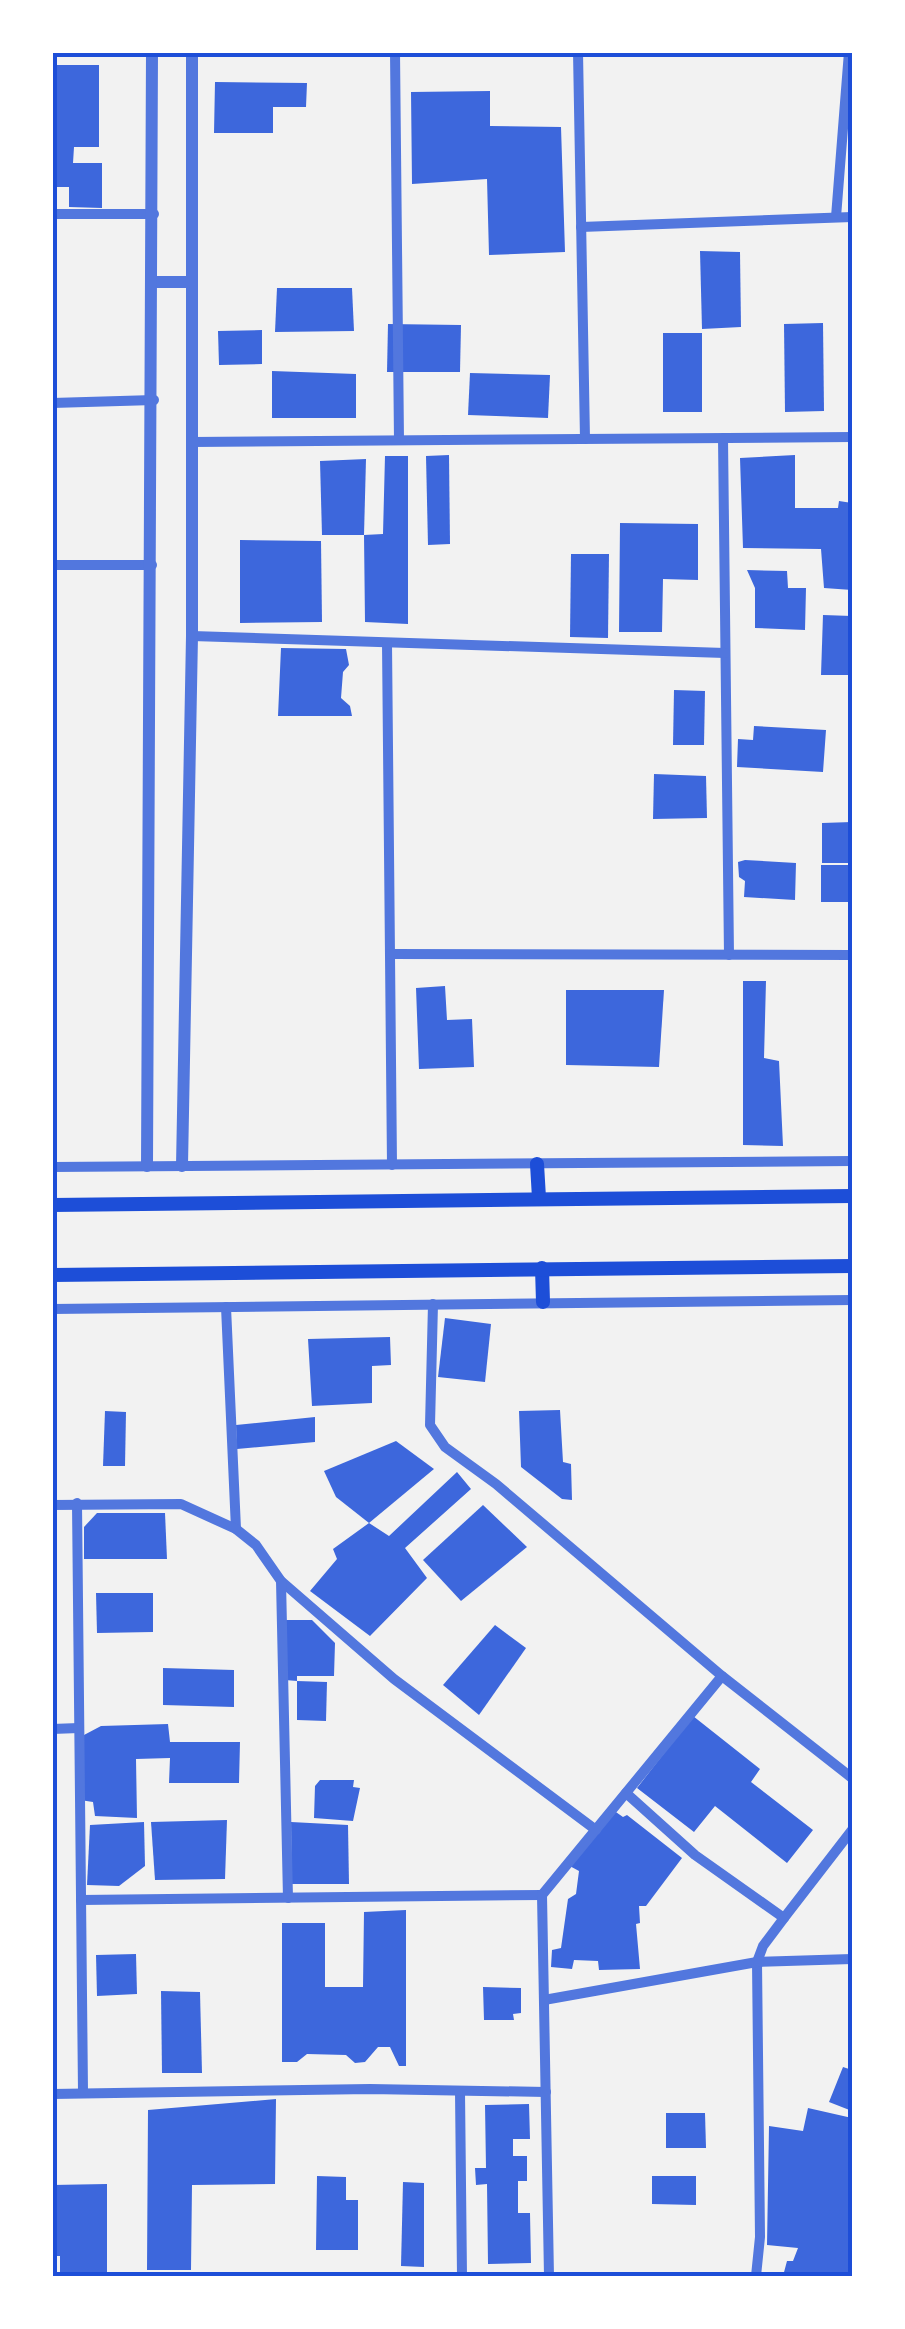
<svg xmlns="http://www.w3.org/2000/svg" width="905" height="2329" font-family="'Noto Sans',sans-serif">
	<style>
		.building { fill: #3d67dc }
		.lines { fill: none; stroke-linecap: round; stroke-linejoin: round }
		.minor { stroke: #5277de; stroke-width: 10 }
		.tertiary { stroke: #5277de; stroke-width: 12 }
		.secondary { stroke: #1d4ed8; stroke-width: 14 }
		.neatline { fill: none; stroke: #1d4ed8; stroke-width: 4 }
	</style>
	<rect width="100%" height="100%" fill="#f2f2f2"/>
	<g class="building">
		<path d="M57 65H99V147H74L73 163H102V208L69 207V187H53Z"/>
		<path d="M215 82 307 83 306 107H273V133H214Z"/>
		<path d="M490 91V126L561 127 565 252 489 255 487 179 412 184 411 92Z"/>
		<path d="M700 251 740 252 741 327 702 329Z"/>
		<path d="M277 288H352L354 331 275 332Z"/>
		<path d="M823 323 824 411 785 412 784 324Z"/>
		<path d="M388 324 461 325 460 372H387Z"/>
		<path d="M262 330V364L219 365 218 331Z"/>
		<rect x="663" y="333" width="39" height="79"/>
		<path d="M272 371 356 374V418H272Z"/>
		<path d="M470 373 550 375 548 418 468 415Z"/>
		<path d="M449 455 450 544 428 545 426 456Z"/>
		<path d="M795 455V508H838L839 501 852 503V590L824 588 821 549 743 548 740 458Z"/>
		<path d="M385 456H408V624L365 622 364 535 383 534Z"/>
		<path d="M366 459 364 535H322L320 461Z"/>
		<path d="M620 523 698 524V580L663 579 662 632H619Z"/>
		<path d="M240 540 321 541 322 622 240 623Z"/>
		<path d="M571 554H609L608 638 570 637Z"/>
		<path d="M747 570 787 571 788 588H806L805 630 755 628V588Z"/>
		<path d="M823 615 852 616V675H821Z"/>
		<path d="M281 648 346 649 349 665 343 672 341 698 350 706 352 716H278Z"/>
		<path d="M674 690 705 691 704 745H673Z"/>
		<path d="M754 726 826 730 823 772 737 767 738 739 753 740Z"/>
		<path d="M654 774 706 776 707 818 653 819Z"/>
		<path d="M852 822V863H822V823Z"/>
		<path d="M745 860 796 863 795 900 744 897 745 881 739 877 738 862Z"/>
		<rect x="821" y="865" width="31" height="37"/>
		<path d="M743 981H766L764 1058 779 1061 783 1146 743 1145Z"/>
		<path d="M445 986 447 1020 472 1019 474 1067 419 1069 416 988Z"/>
		<path d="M566 990H664L659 1067 566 1065Z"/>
		<path d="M445 1318 491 1324 485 1382 438 1377Z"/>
		<path d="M390 1337 391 1365 372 1366V1403L312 1406 308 1339Z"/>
		<path d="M560 1410 563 1462 571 1464 572 1500 562 1499 521 1467 519 1411Z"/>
		<path d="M105 1411 126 1412 125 1466H103Z"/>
		<path d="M315 1417V1442L237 1449 236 1425Z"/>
		<path d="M396 1441 434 1469 369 1523 336 1497 324 1471Z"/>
		<path d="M457 1472 471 1489 405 1548 427 1578 370 1636 310 1591 337 1559 333 1549 369 1523 389 1536Z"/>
		<path d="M483 1505 527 1547 461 1601 423 1560Z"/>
		<path d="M97 1513H165L167 1559H84V1527Z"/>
		<path d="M96 1593H153V1632L97 1633Z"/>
		<path d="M286 1620H312L335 1643 334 1676H297V1681L285 1680Z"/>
		<path d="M495 1625 526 1648 479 1715 443 1685Z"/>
		<path d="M163 1668 234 1670V1707L163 1705Z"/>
		<path d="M297 1681 327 1682 326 1721 297 1720Z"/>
		<path d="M693 1716 760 1769 751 1782 813 1830 787 1863 715 1806 694 1832 637 1788Z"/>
		<path d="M168 1724 170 1742H240L239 1783H169L170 1758 136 1759 137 1818 95 1816 93 1802 80 1800 84 1735 101 1726Z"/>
		<path d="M320 1780H354L353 1787 360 1788 353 1821 314 1818 315 1786Z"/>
		<path d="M613 1810 623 1817 627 1815 682 1858 646 1906H639L640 1923 636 1924 640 1969 599 1970 598 1961 574 1960 572 1969 551 1967 552 1950 561 1948 568 1899 576 1894 579 1871 566 1864Z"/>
		<path d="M227 1820 225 1879 155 1880 151 1822Z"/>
		<path d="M144 1822 145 1866 119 1886 87 1885 90 1825Z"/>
		<path d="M291 1822 348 1825 349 1884H292Z"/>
		<path d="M406 1910V2066H399L390 2047H378L365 2062 355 2063 346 2055 307 2054 297 2062H282V1923H325V1987H363L364 1912Z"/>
		<path d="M136 1954 137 1994 97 1996 96 1955Z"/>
		<path d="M483 1987 521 1988V2013L513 2014 514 2020H484Z"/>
		<path d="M161 1991 200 1992 202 2073H162Z"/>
		<path d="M843 2067 852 2070V2111L829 2102Z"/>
		<path d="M276 2099 275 2184 192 2185 191 2270H147L148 2110Z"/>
		<path d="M529 2104 530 2139H513V2156H527V2181H518V2213H530L531 2263 488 2264 487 2184 476 2185 475 2168H486L485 2105Z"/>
		<path d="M808 2108 852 2118V2276H783L787 2261H793L798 2248 767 2245 769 2126 803 2131Z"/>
		<path d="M666 2113H705L706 2148H666Z"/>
		<path d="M317 2176 346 2177V2200H358V2250H316Z"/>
		<path d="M652 2176H696V2205L652 2204Z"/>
		<path d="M403 2182 424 2183V2267L401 2266Z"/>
		<path d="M107 2184V2275L60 2276V2256H52V2185Z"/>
	</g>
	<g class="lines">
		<g class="minor">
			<path d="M395 52 399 440"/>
			<path d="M578 52 585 439"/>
			<path d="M52 214H154"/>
			<path d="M836 217 849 52"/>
			<path d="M581 227 852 217"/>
			<path d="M52 403 154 400"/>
			<path d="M723 438 729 955"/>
			<path d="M192 442 852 437"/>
			<path d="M52 565H152"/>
			<path d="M192 636 725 653"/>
			<path d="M387 643 392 1165"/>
			<path d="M390 954 852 955"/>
			<path d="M52 1167 852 1161"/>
			<path d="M433 1304 430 1425 445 1447 496 1484 722 1676 852 1778"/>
			<path d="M226 1307 236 1529"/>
			<path d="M52 1309 852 1300"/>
			<path d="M77 1503 83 2092"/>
			<path d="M52 1505 181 1504 236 1529 256 1545 281 1581 394 1679 596 1830"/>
			<path d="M281 1581 288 1898"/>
			<path d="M52 1729 79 1728"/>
			<path d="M626 1793 695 1855 784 1918 763 1946 757 1962 760 2237 756 2276"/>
			<path d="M81 1900 542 1895"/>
			<path d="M784 1918 852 1830"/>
			<path d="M544 2000 757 1962 852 1959"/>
			<path d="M460 2092 462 2276"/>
			<path d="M52 2094 370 2089 546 2092"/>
			<path d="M549 2276 542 1895 722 1676"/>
		</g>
		<g class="tertiary">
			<path d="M154 282H192"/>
			<path d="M147 1166 152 52"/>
			<path d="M182 1166 192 636V52"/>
		</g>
		<g class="secondary">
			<path d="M537 1164 539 1198"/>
			<path d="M52 1205 852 1196"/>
			<path d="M542 1268 543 1302"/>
			<path d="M52 1275 852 1266"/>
		</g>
	</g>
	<rect width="905" height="2329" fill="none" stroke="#ffffff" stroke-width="110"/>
	<rect x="55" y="55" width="795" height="2219" class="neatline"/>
</svg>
